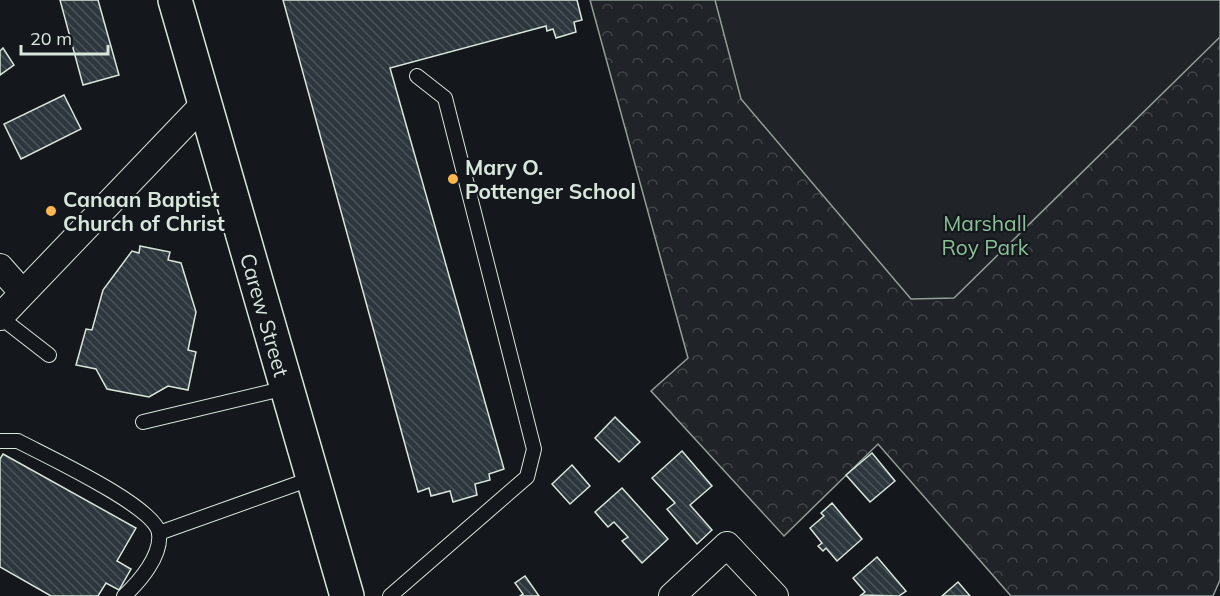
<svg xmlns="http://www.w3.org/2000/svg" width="1220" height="596" font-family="Mulish,sans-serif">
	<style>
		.park { fill: url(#park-crowns); stroke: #939e99; stroke-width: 1.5 }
		.pitch { fill: #202428; stroke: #939e99; stroke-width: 1.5 }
		.building { fill: url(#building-back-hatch); stroke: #d8e6dc; stroke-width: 1.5 }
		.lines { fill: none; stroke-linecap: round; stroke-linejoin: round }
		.lane-casing { stroke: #d8e6dc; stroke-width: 16 }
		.street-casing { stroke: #d8e6dc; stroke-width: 28 }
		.secondary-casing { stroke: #d8e6dc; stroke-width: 36 }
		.lane { stroke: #14181c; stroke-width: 14 }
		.street { stroke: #14181c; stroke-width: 26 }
		.secondary { stroke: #14181c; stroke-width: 33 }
		.poi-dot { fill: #ffb74d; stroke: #14181c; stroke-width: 2 }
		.labels { text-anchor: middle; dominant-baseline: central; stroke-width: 4.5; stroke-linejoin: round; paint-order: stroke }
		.poi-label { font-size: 21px; font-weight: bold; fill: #d8e6dc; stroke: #14181c; text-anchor: start }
		.park-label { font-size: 21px; fill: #8ac095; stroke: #14181c }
		.street-label { font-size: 21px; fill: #d8e6dc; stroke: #14181c }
	</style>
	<defs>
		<pattern id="park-crowns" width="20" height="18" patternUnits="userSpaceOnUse" patternTransform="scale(1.5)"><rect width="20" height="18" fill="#202428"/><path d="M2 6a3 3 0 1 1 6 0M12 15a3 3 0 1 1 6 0" fill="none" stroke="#404447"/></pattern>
		<pattern id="building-back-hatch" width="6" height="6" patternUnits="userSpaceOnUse" patternTransform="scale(1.5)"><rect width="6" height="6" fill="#2c363c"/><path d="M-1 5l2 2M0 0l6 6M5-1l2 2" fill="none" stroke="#4a5358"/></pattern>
	</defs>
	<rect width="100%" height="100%" fill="#14181c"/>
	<path class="park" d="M590 0H1220V580L1213 596H1011L878 444 784 536 651 391 688 358Z"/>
	<path class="pitch" d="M715 0H1220V37L954 298 911 299 741 99Z"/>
	<g class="building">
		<path d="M60 0H98L119 75 83 85Z"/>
		<path d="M283 0H577L582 20 574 22 576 32 556 38 553 29 547 31 546 26 390 68 504 469 489 474 490 480 475 484 477 495 453 502 450 491 431 496 429 488 418 492Z"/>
		<path d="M3 48 14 65 0 75V51Z"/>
		<path d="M64 95 81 129 21 159 4 124Z"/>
		<path d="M140 246 170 252 168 260 181 263 196 312 188 350 196 352 188 390 168 386 149 397 107 389 96 369 76 365 86 329 92 330 103 290 132 251 139 253Z"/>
		<path d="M615 417 640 442 619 462 595 438Z"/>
		<path d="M682 451 712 486 690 505 712 530 697 544 667 509 675 503 652 478Z"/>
		<path d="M872 453 895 481 870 502 846 475Z"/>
		<path d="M3 454 136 528 117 561 131 569 119 590 106 583 98 596H51L0 567V459Z"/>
		<path d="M572 465 590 486 570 504 552 484Z"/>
		<path d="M622 488 668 539 642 563 622 541 628 537 614 522 608 527 595 512Z"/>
		<path d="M832 503 862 539 837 561 826 548 823 551 818 546 822 543 810 528 824 516 821 513Z"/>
		<path d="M877 557 906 591 899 596 861 595 865 592 853 578Z"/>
		<path d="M525 576 539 596H520L523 594 515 583Z"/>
		<path d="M958 582 970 596H942Z"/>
	</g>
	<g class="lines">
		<g class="lane-casing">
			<g id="lane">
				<path d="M0 317 49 355"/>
				<path d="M143 422 286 388"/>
				<path d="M0 441H18C44 455 155 506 159 533 162 556 139 582 124 596"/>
				<path d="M159 533 313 478"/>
				<path d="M390 596 527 477 534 449 445 98 417 76"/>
			</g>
		</g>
		<g class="street-casing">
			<g id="street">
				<path d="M0 267 22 292"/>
				<path d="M0 317 204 104"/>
				<path d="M672 596 727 545 775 596"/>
			</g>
		</g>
		<g class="secondary-casing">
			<path id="secondary" d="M175 0 347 596"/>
		</g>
		<use href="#lane" class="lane"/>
		<use href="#street" class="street"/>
		<use href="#secondary" class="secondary"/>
	</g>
	<g class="poi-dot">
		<circle cx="453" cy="179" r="6"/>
		<circle cx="51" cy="211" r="6"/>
	</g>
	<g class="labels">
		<g class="poi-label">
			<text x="465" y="167">Mary O.<tspan x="465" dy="24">Pottenger School</tspan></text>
			<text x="63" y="199">Canaan Baptist<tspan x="63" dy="24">Church of Christ</tspan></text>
		</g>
		<g class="park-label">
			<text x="985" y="223">Marshall<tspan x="985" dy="24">Roy Park</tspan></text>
		</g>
		<g class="street-label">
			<text transform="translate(265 315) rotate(74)">Carew Street</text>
		</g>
	</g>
	<path d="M21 45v9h87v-9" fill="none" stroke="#d8e6dc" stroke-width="3"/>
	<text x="30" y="45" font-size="18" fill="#d8e6dc" stroke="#14181c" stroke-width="4.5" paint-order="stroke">20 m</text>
</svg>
